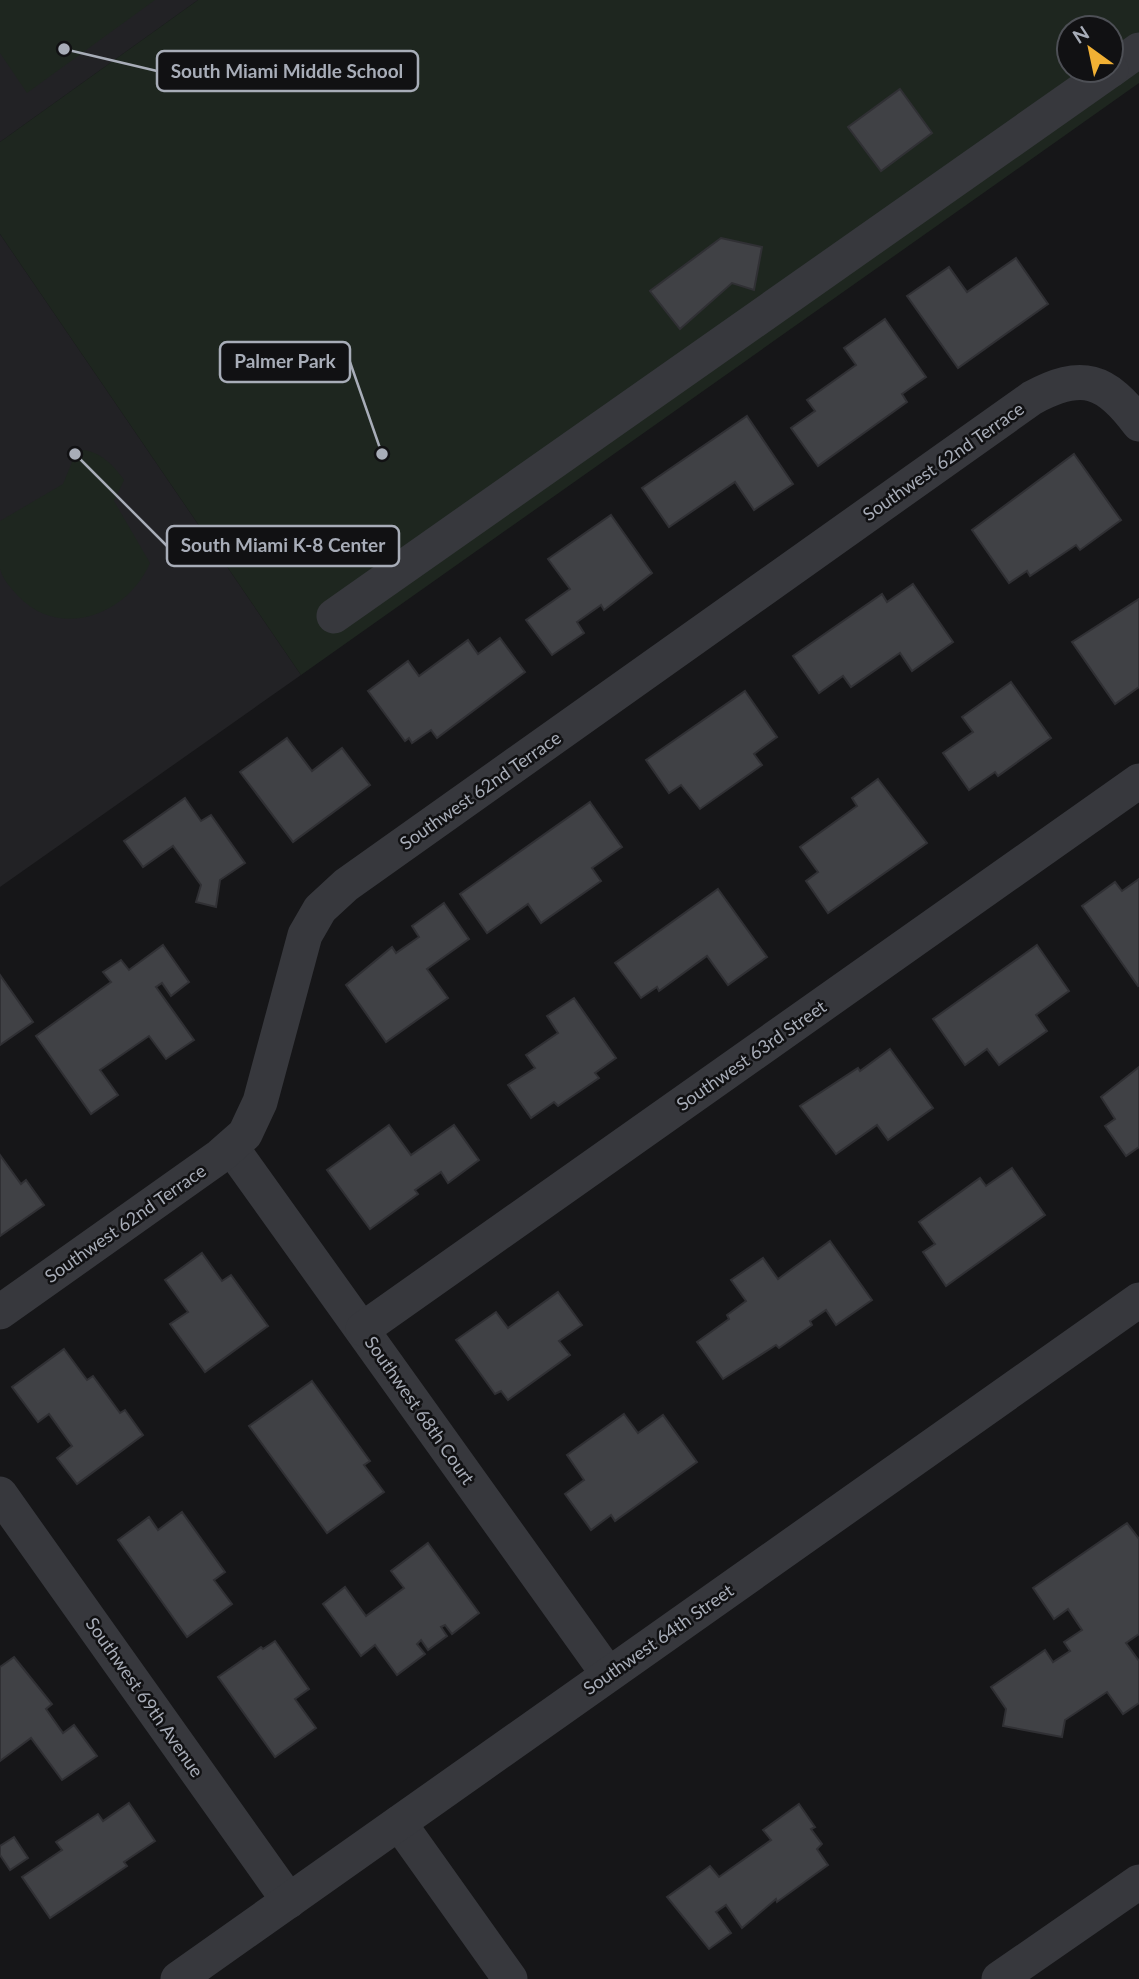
<svg xmlns="http://www.w3.org/2000/svg" width="1139" height="1979" font-family="Lato,sans-serif">
	<style>
		.built { fill: #222225 }
		.green { fill: #1e261f; fill-rule: evenodd }
		.building { fill: #404145; stroke: #303034; stroke-width: 2 }
		.lines { fill: none; stroke-linecap: round; stroke-linejoin: round }
		.minor { stroke: #37383d; stroke-width: 35 }
		.labels { text-anchor: middle; dominant-baseline: central; stroke-width: 5; stroke-linejoin: round; paint-order: stroke }
		.street-label { font-size: 18px; fill: #a8adb8; stroke: #111113 }
		.leader { fill: none; stroke: #a8adb8; stroke-width: 2.5 }
		.callout-dot { fill: #a8adb8; stroke: #111113; stroke-width: 2.5 }
		.callout { fill: #111113; stroke: #a8adb8; stroke-width: 2.5 }
		.callout-label { font-size: 19px; text-anchor: middle; font-weight: bold; fill: #a8adb8 }
	</style>
	<rect width="100%" height="100%" fill="#161618"/>
	<g class="built">
		<path d="M0 0H198L0 142Z"/>
		<path d="M0 234 301 675 0 887Z"/>
	</g>
	<g class="green">
		<path d="M0 0H155L27 93 0 53Z"/>
		<path d="M198 0H1139V83L301 675 0 234V142ZM1069 28H1111V70H1069Z"/>
		<path d="M82 450C100 451 114 466 124 480L114 501 150 563C128 614 61 641 18 596 11 588 3 580 0 569 0 555 0 536 0 521L63 484 75 455Z"/>
	</g>
	<g class="building">
		<path d="M900 89 932 133 881 171 848 127Z"/>
		<path d="M721 238 762 247 754 290 732 283 680 329 650 291Z"/>
		<path d="M1016 258 1048 304 958 368 907 296 949 267 967 292Z"/>
		<path d="M885 319 926 377 902 394 907 402 818 466 791 428 815 411 807 400 856 365 844 348Z"/>
		<path d="M747 416 793 484 754 510 735 482 669 527 642 488Z"/>
		<path d="M1074 454 1121 520 1080 550 1076 545 1030 576 1027 571 1009 583 972 530Z"/>
		<path d="M611 515 652 573 604 610 601 605 577 622 584 633 552 655 526 620 570 589 548 559Z"/>
		<path d="M913 584 953 642 912 671 900 653 851 687 843 676 819 693 793 656 882 594 887 602Z"/>
		<path d="M1139 599V687L1115 704 1072 642Z"/>
		<path d="M500 638 525 672 437 738 431 730 412 743 409 738 405 741 368 691 408 661 419 676 468 640 478 654Z"/>
		<path d="M1011 682 1051 738 998 776 995 772 969 790 943 753 973 732 962 717Z"/>
		<path d="M745 691 777 737 754 754 762 765 700 809 681 785 669 793 646 760Z"/>
		<path d="M287 738 312 771 342 748 370 785 293 842 240 772Z"/>
		<path d="M878 779 927 843 828 913 806 881 818 872 800 847 857 806 852 798Z"/>
		<path d="M185 798 201 821 211 815 245 863 220 880 216 907 196 902 201 885 173 846 143 867 124 841Z"/>
		<path d="M590 802 622 847 592 868 601 881 541 923 528 904 487 933 460 894Z"/>
		<path d="M1139 879V985L1138 986 1082 906 1115 882 1122 891Z"/>
		<path d="M718 889 767 957 728 985 707 956 659 991 657 987 641 998 615 963Z"/>
		<path d="M444 903 469 939 427 969 448 998 386 1042 346 985 392 947 396 953 419 937 412 926Z"/>
		<path d="M163 945 189 982 171 996 162 983 156 987 194 1040 166 1059 149 1036 100 1070 118 1095 91 1114 36 1036 111 982 103 972 121 960 129 970Z"/>
		<path d="M1037 945 1069 991 1036 1015 1047 1031 999 1065 987 1049 965 1065 933 1019Z"/>
		<path d="M0 975 33 1022 0 1045Z"/>
		<path d="M574 998 616 1058 595 1073 599 1078 558 1106 554 1102 531 1118 508 1085 535 1068 526 1055 558 1033 547 1016Z"/>
		<path d="M890 1049 933 1108 888 1140 877 1125 836 1154 800 1106 858 1068 860 1071Z"/>
		<path d="M1139 1067V1147L1126 1156 1105 1126 1115 1119 1101 1097Z"/>
		<path d="M389 1125 411 1155 454 1125 479 1160 448 1183 441 1172 415 1190 418 1194 370 1229 327 1170Z"/>
		<path d="M0 1155 21 1184 26 1180 44 1205 0 1236Z"/>
		<path d="M1012 1168 1045 1215 946 1286 923 1252 935 1244 919 1222 980 1178 986 1186Z"/>
		<path d="M830 1241 872 1300 836 1325 826 1310 810 1321 812 1325 779 1348 776 1345 723 1379 697 1342 729 1319 727 1315 746 1301 731 1280 763 1258 778 1279Z"/>
		<path d="M202 1253 222 1281 231 1275 268 1326 205 1372 170 1324 188 1312 165 1280Z"/>
		<path d="M558 1292 582 1325 559 1341 570 1355 508 1400 501 1391 495 1394 456 1340 496 1312 508 1328Z"/>
		<path d="M64 1349 87 1380 93 1376 120 1413 125 1410 143 1435 77 1484 57 1458 72 1446 49 1414 38 1422 12 1387Z"/>
		<path d="M312 1381 370 1461 364 1465 384 1492 327 1533 249 1426Z"/>
		<path d="M624 1414 638 1433 663 1415 697 1462 615 1521 611 1515 591 1530 565 1494 584 1480 567 1455Z"/>
		<path d="M182 1512 225 1572 214 1580 232 1604 187 1637 118 1540 149 1517 158 1530Z"/>
		<path d="M1127 1523 1139 1539V1634L1126 1643 1139 1661V1703L1123 1714 1107 1692 1065 1720 1062 1737 1003 1726 1006 1709 991 1687 1045 1650 1053 1662 1070 1651 1064 1642 1082 1630 1068 1609 1054 1619 1033 1588Z"/>
		<path d="M428 1543 479 1613 452 1634 445 1625 441 1627 447 1636 428 1650 421 1640 417 1644 425 1654 397 1675 375 1645 361 1656 323 1604 345 1587 366 1616 404 1588 391 1571Z"/>
		<path d="M275 1641 309 1689 295 1699 316 1728 275 1757 218 1677 261 1647 263 1649Z"/>
		<path d="M14 1657 52 1704 46 1709 63 1733 74 1725 97 1756 62 1780 31 1738 0 1761V1667Z"/>
		<path d="M129 1803 155 1841 124 1862 127 1866 50 1918 22 1877 62 1850 56 1842 98 1814 103 1821Z"/>
		<path d="M799 1804 815 1827 811 1829 822 1844 817 1849 828 1865 777 1902 776 1899 742 1928 726 1905 716 1912 731 1933 709 1949 667 1897 710 1866 719 1877 771 1840 763 1830Z"/>
		<path d="M14 1837 28 1858 10 1870 0 1855V1846Z"/>
	</g>
	<g class="lines">
		<g class="minor">
			<path d="M1111 70 1139 50"/>
			<path d="M334 616 1111 70"/>
			<path d="M231 1147 608 1674"/>
			<path d="M0 1312 220 1156 245 1134 260 1102 305 935 320 909 346 885 1032 398C1082 371 1106 379 1139 424"/>
			<path d="M363 1329 1139 781"/>
			<path d="M0 1494 289 1901"/>
			<path d="M399 1823 510 1979"/>
			<path d="M178 1979 1139 1300"/>
			<path d="M999 1979 1139 1882"/>
		</g>
	</g>
	<g class="labels">
		<g class="street-label">
			<text transform="translate(943 461) rotate(-35)">Southwest 62nd Terrace</text>
			<text transform="translate(480 790) rotate(-35)">Southwest 62nd Terrace</text>
			<text transform="translate(751 1055) rotate(-35)">Southwest 63rd Street</text>
			<text transform="translate(125 1223) rotate(-35)">Southwest 62nd Terrace</text>
			<text transform="translate(420 1410) rotate(55)">Southwest 68th Court</text>
			<text transform="translate(658 1639) rotate(-35)">Southwest 64th Street</text>
			<text transform="translate(145 1697) rotate(55)">Southwest 69th Avenue</text>
		</g>
	</g>
	<path class="leader" d="M64 49L157 71M382 454L350 362M75 454L167 546"/>
	<g class="callout-dot">
		<circle cx="64" cy="49" r="7"/>
		<circle cx="382" cy="454" r="7"/>
		<circle cx="75" cy="454" r="7"/>
	</g>
	<g class="callout">
		<rect x="157" y="51" width="261" height="40" rx="7"/>
		<rect x="220" y="342" width="130" height="40" rx="7"/>
		<rect x="167" y="526" width="232" height="40" rx="7"/>
	</g>
	<g class="callout-label">
		<text x="287" y="78">South Miami Middle School</text>
		<text x="285" y="368">Palmer Park</text>
		<text x="283" y="552">South Miami K-8 Center</text>
	</g>
	<g transform="translate(1090 49) rotate(327)"><circle r="33" fill="#111113" stroke="#4d4f55" stroke-width="2"/>
	<path d="M0-5L12 26L0 18L-12 26Z" fill="#f2b134"/>
	<text y="-10" font-size="19" font-weight="bold" text-anchor="middle" fill="#a8adb8">N</text>
	</g>
</svg>
